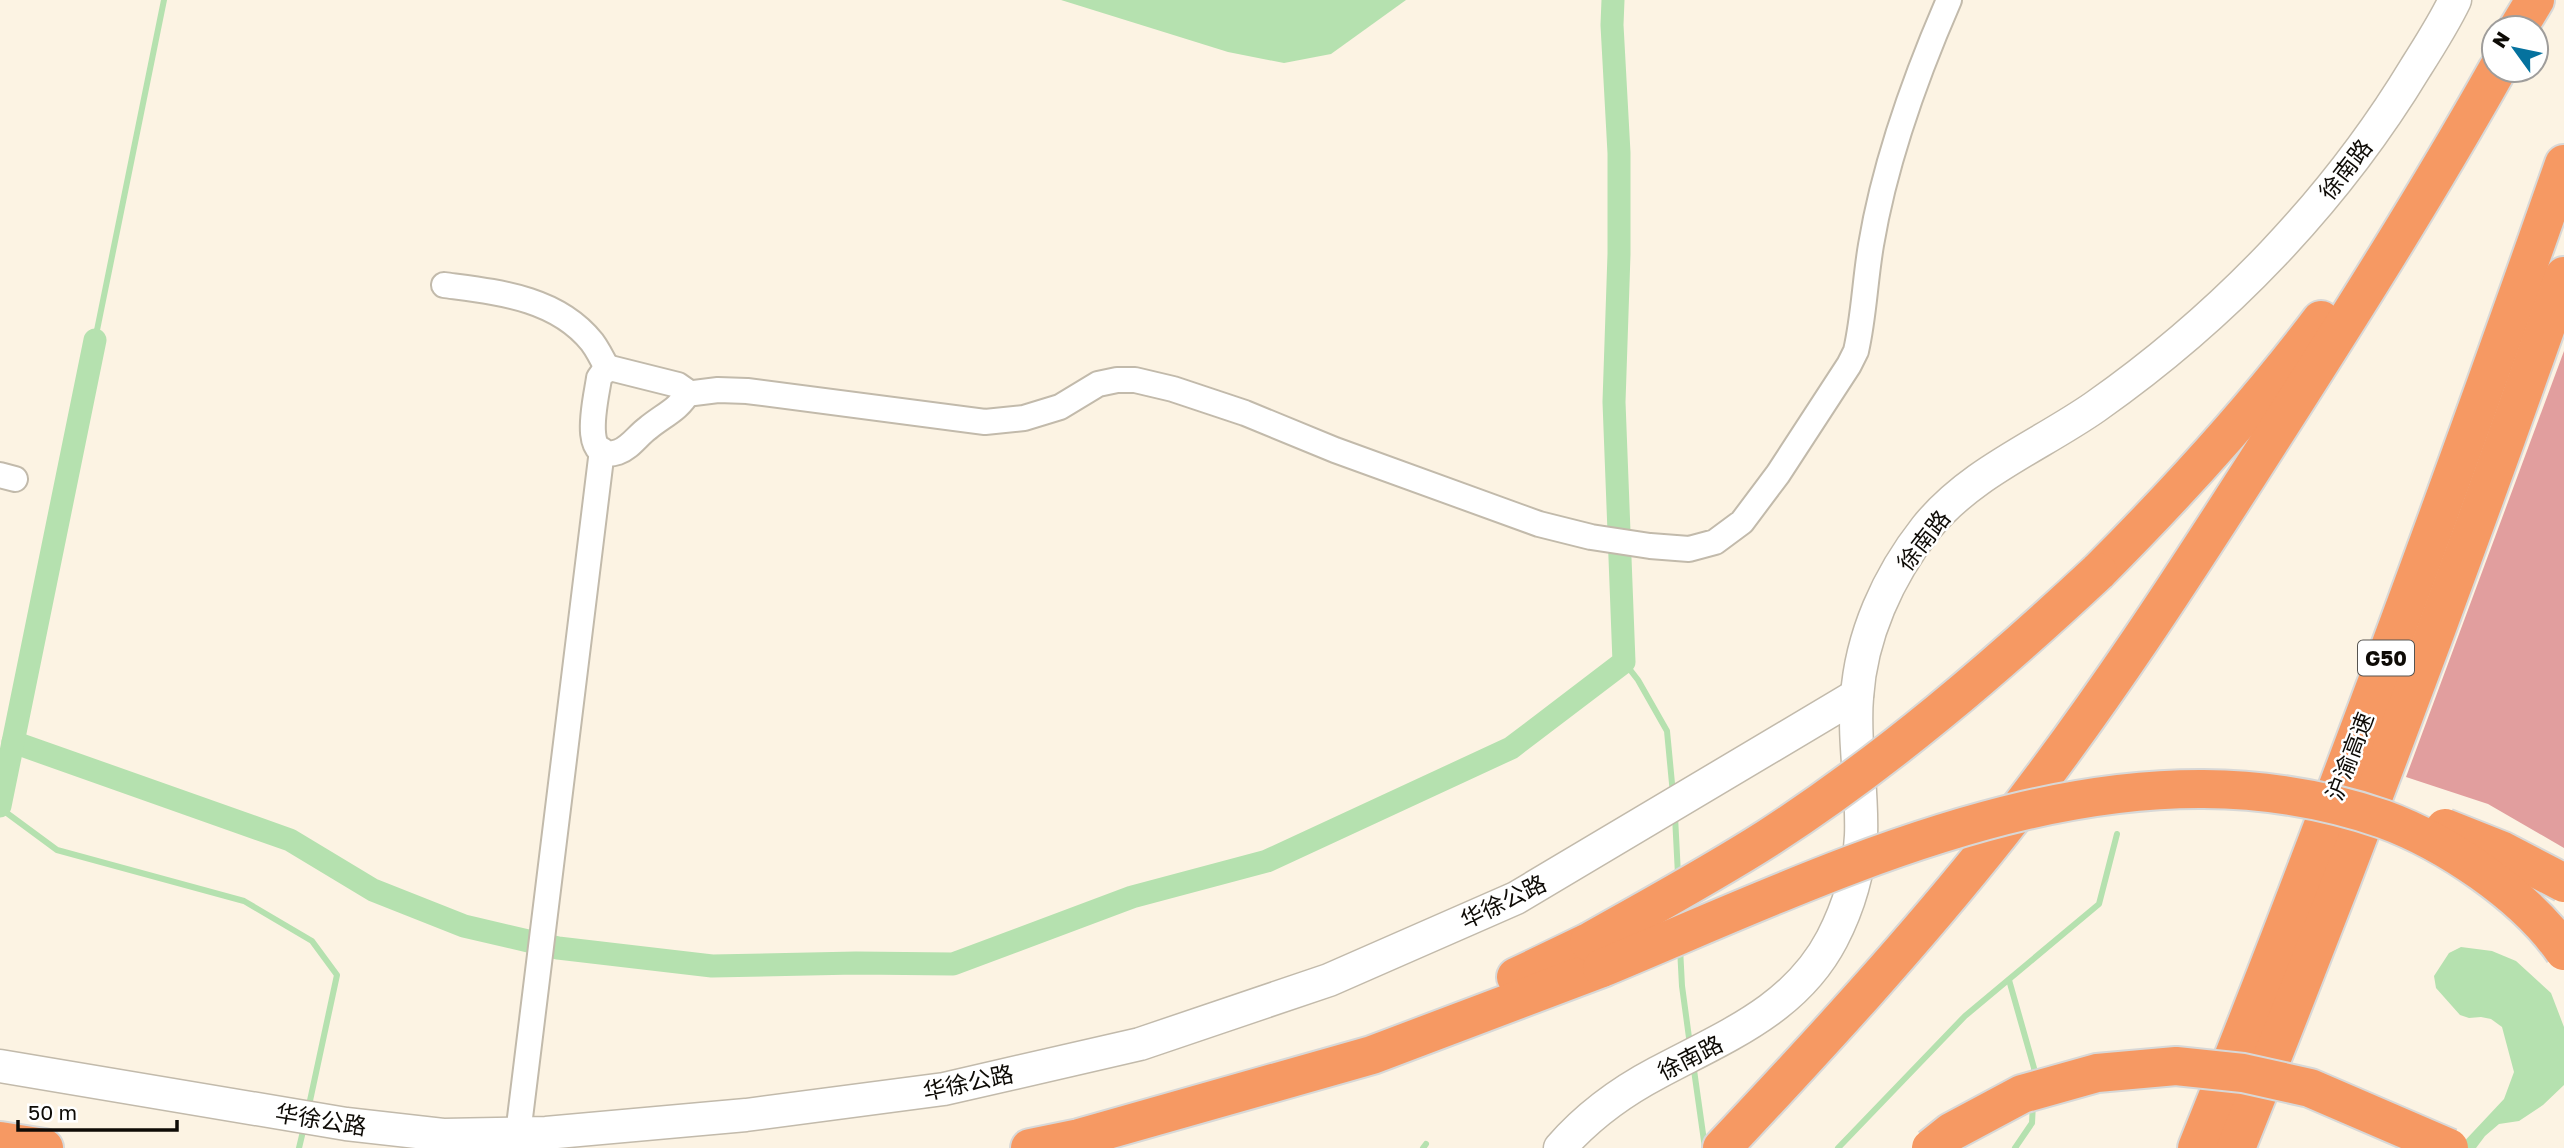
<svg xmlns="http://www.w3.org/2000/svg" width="2564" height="1148" font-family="'Golos Text','Noto Sans SC',sans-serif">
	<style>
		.forest { fill: #e19e9e }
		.water { fill: #b5e1af }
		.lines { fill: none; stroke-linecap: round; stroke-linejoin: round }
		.stream { stroke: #b5e1af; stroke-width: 6 }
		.canal { stroke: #b5e1af; stroke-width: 23 }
		.minor-casing { stroke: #c2baab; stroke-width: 28 }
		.tertiary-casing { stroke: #c2baab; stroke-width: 35 }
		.motorway-casing { stroke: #d8d8d7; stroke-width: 42 }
		.minor { stroke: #fff; stroke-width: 24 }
		.tertiary { stroke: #fff; stroke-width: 32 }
		.motorway { stroke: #f69963; stroke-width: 38 }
		.motorway-bridge-casing { stroke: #d8d8d7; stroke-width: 42; stroke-linecap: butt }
		.motorway-bridge { stroke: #f69963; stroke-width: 38 }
		.labels { text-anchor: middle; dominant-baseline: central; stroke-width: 5; stroke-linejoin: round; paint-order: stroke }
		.shield { fill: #fff; stroke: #565451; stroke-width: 2 }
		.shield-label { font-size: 21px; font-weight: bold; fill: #0e0b06 }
		.street-label { font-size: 23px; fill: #0e0b06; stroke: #fff }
	</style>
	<rect width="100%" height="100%" fill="#fcf3e3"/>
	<path class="forest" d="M2564 351V848L2488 804 2406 777Z"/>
	<g class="water">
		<path d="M1061 0H1406L1331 54 1284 63 1228 52Z"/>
		<path d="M2461 947 2492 951 2516 961 2551 993 2564 1027V1085L2543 1105 2519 1121 2499 1124 2485 1136 2476 1148H2458L2504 1099 2514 1072 2502 1027 2491 1019 2481 1017 2469 1018 2460 1015 2436 988 2434 976 2449 953Z"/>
	</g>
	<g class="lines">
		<g class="stream">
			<path d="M95 340 164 0"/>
			<path d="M1624 662 1638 680 1667 731 1673 794"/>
			<path d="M0 808 57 850 244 901 312 941 337 975 308 1110"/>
			<path d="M1675 816 1678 875"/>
			<path d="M1680 948 1682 986 1690 1045"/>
			<path d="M2009 980 2034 1068V1078"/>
			<path d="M1693 1063 1705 1148"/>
			<path d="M299 1148 304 1127"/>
			<path d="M1423 1148 1426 1144"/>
			<path d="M1838 1148 1965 1016 2099 904 2117 834"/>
			<path d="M2015 1148 2032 1123 2033 1103"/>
		</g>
		<g class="canal">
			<path d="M13 742 290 840 373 890 464 926 558 948 712 966 856 963 953 964 1132 897 1267 861 1511 748 1624 662 1614 402 1619 254V153L1612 25 1613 0"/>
			<path d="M0 806 95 340"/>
		</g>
		<g class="minor-casing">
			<g id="minor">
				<path d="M444 285C496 292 556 297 592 342 598 350 603 360 608 370"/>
				<path d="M610 368 678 385 688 392C680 409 662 416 648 428 638 435 630 448 618 452 578 465 597 395 599 378L604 371Z"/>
				<path d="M686 394 718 390 747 391 985 422 1024 418 1060 407 1098 384 1117 380H1135L1173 389 1245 413 1335 450 1539 524 1591 537 1650 546 1689 549 1715 542 1742 522 1778 474 1849 365 1856 351C1864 316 1865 280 1871 245 1885 161 1915 78 1949 0"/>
				<path d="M0 475 15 479"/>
				<path d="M518 1134 602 450"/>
			</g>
		</g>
		<g class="tertiary-casing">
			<g id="tertiary">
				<path d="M0 1066 346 1124 443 1135 546 1133 746 1115 944 1089 1140 1044 1329 980 1516 898 1857 695"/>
				<path d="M1560 1148C1587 1117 1621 1092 1657 1073 1724 1037 1795 1010 1832 939 1848 908 1859 872 1861 836 1863 790 1853 743 1857 697 1861 636 1888 576 1926 528 1970 473 2039 446 2095 407 2223 317 2335 201 2416 67 2430 45 2444 23 2455 0"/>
			</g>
		</g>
		<g class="motorway-casing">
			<g id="motorway">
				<path d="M2518 28 2535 0"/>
				<path d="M2098 572C2178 492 2253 410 2321 320"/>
				<path d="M1516 977 1589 942"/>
				<path d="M0 1141 44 1148"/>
				<path d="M1030 1148 1079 1138 1372 1055 1602 968"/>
				<path d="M1722 1148C1818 1046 1914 942 2001 832 2099 708 2185 574 2270 441 2348 319 2426 196 2497 70"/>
				<path d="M2197 1148C2328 823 2448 494 2564 164"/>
				<path d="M2236 1148C2352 860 2461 569 2564 276"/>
			</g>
		</g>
		<use href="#minor" class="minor"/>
		<use href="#tertiary" class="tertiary"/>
		<use href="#motorway" class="motorway"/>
		<g class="motorway-bridge-casing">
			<g id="motorway-bridge">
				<path d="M2445 828 2503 851 2564 883"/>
				<path d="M1589 942C1649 908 1710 875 1768 838 1887 761 1995 668 2098 572"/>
				<path d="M1602 968C1845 867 2116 727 2383 819 2446 842 2525 895 2564 951"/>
				<path d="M1931 1148 1951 1132 2022 1094 2097 1073 2176 1066 2243 1073 2310 1088 2449 1148"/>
			</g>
		</g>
		<use href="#motorway-bridge" class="motorway-bridge"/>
	</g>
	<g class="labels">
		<rect class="shield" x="2358" y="640.5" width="56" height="35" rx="5"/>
		<g class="shield-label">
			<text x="2386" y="658">G50</text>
		</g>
		<g class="street-label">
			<text transform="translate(2345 169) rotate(-52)">徐南路</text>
			<text transform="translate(1923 540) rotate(-52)">徐南路</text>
			<text transform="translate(2349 756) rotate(-69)">沪渝高速</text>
			<text transform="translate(1503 901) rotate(-26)">华徐公路</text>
			<text transform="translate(1690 1057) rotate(-27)">徐南路</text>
			<text transform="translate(968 1082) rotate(-12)">华徐公路</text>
			<text transform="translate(321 1119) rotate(9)">华徐公路</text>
		</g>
	</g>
	<g transform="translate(2515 49) rotate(303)"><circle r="33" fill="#ffffff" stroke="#9f9d9b" stroke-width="2"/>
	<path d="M0-5L12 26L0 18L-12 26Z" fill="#05729e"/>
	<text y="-10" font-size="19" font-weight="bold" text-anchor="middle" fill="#0e0b06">N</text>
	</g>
	<path d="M18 1120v10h159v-10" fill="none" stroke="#0e0b06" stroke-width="3.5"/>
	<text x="28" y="1120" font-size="21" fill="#0e0b06" stroke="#ffffff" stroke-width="5" paint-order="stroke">50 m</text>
</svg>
